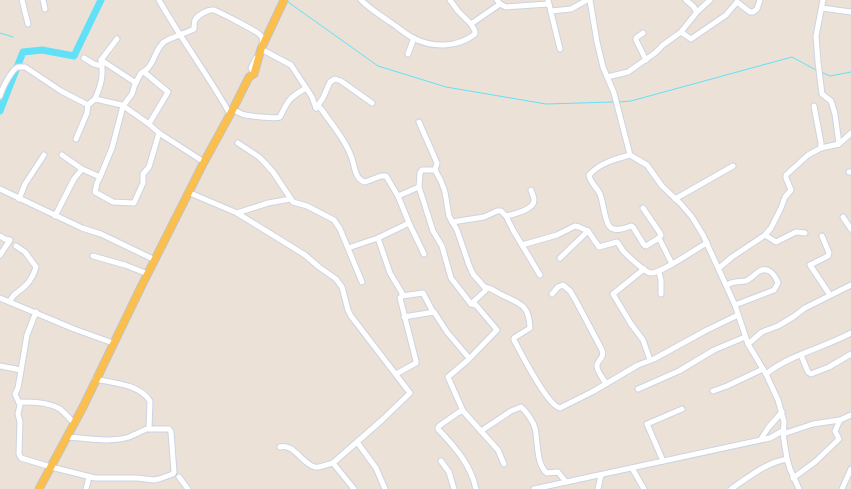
<svg xmlns="http://www.w3.org/2000/svg" width="851" height="489" font-family="'Exo 2',sans-serif">
	<style>
		.lines { fill: none; stroke-linecap: round; stroke-linejoin: round }
		.stream { stroke: #60e1f8; stroke-width: 1 }
		.river { stroke: #60e1f8; stroke-width: 7 }
		.minor-casing { stroke: #ccd3e2; stroke-width: 7 }
		.major-casing { stroke: #c3c3c3; stroke-width: 9 }
		.minor { stroke: #fff; stroke-width: 5 }
		.major { stroke: #fcbf4c; stroke-width: 7 }
	</style>
	<rect width="100%" height="100%" fill="#ece1d7"/>
	<g class="lines">
		<g class="stream">
			<path d="M288 2 378 66 446 87 546 104 613 102"/>
			<path d="M0 33 13 37"/>
			<path d="M821 72 830 76 851 72"/>
			<path d="M619 102 631 101 792 57 816 70"/>
		</g>
		<path class="river" d="M0 111 23 52 42 50 74 56 101 0"/>
		<g class="minor-casing">
			<g id="minor">
				<path d="M22 0 28 24"/>
				<path d="M43 0 45 9"/>
				<path d="M159 0C181 39 208 75 230 114"/>
				<path d="M361 0C370 9 380 15 390 22 398 27 405 34 413 38 433 48 457 48 475 34V31L471 24"/>
				<path d="M450 0 458 11 471 24 500 4"/>
				<path d="M497 0 500 4 506 7 548 4"/>
				<path d="M548 0 560 49"/>
				<path d="M590 0 597 42 603 67 614 93 630 155 647 165 662 186 681 204 692 217 703 235 735 305 748 344 766 374 778 400 784 422 783 434 787 459 790 469 799 489"/>
				<path d="M822 8 851 12"/>
				<path d="M551 11 571 9 587 0"/>
				<path d="M697 12 710 0"/>
				<path d="M681 32 697 12 693 6 686 0"/>
				<path d="M643 33 636 38V40L646 60"/>
				<path d="M261 49 291 65 312 97 316 108 319 107 322 110C332 125 345 139 351 156 355 165 354 179 365 182L381 176H386L398 196 409 223 378 238 348 248"/>
				<path d="M408 54 414 38"/>
				<path d="M84 58 94 64 102 66"/>
				<path d="M101 60 117 39"/>
				<path d="M144 72 168 92 149 124"/>
				<path d="M254 74 251 68 256 58"/>
				<path d="M607 77 628 72 655 53 663 45 681 32 691 39 726 15 737 2 750 12H753L757 9 760 0"/>
				<path d="M0 96C2 89 11 70 18 67 19 67 24 67 25 67L61 91 88 105"/>
				<path d="M95 99C101 85 104 75 101 60L136 83"/>
				<path d="M316 108 323 98 330 82 335 79 341 81 372 103"/>
				<path d="M233 109C236 111 239 113 242 114 247 116 275 119 280 117 288 100 289 98 306 88"/>
				<path d="M419 122 437 163 435 170"/>
				<path d="M76 139 87 113 88 105 95 99 122 105 149 124 159 133 204 162"/>
				<path d="M238 143 259 157 264 162 273 172 293 202 307 206 334 220 340 229 362 282"/>
				<path d="M839 144 851 133"/>
				<path d="M821 148 839 144 835 114 831 101 822 94 818 62 816 36 823 0"/>
				<path d="M62 155 82 169 100 177 97 183 95 192 113 202 134 203 143 183V174L149 167 159 133"/>
				<path d="M630 155C615 159 600 163 589 175 590 183 597 187 600 194 603 201 605 223 610 227 615 232 625 228 631 226L633 227 644 245 646 246 659 238 672 264"/>
				<path d="M849 172H851"/>
				<path d="M100 177 112 148 123 106 132 94 135 84 141 73C154 68 154 50 164 42 170 38 186 33 194 29 194 26 194 23 195 20 198 15 208 9 214 10 219 12 257 31 260 35 263 37 263 40 262 43"/>
				<path d="M0 189 82 228 101 234 155 260"/>
				<path d="M190 193 237 213 268 203 291 199"/>
				<path d="M398 196 419 187"/>
				<path d="M19 199 25 184 44 155"/>
				<path d="M675 199 733 166"/>
				<path d="M643 208 660 233 661 235 659 238"/>
				<path d="M237 213 305 255 319 267 336 279 342 287 348 310 351 316 410 393 382 420 333 463"/>
				<path d="M55 216 74 179 82 169"/>
				<path d="M506 216C514 214 534 210 534 200 534 197 532 193 531 190"/>
				<path d="M843 217 851 229"/>
				<path d="M452 222 484 217 497 211H501L506 216 513 230 540 275"/>
				<path d="M409 223 424 254"/>
				<path d="M765 235 776 242 796 232 805 233"/>
				<path d="M0 236 5 239 10 240 0 255"/>
				<path d="M822 236 829 253 828 256 810 265 830 295"/>
				<path d="M378 238 390 273 402 293V296"/>
				<path d="M522 245 557 235 575 226 579 227 588 231 599 247 617 242C620 245 621 249 624 252 628 256 645 272 650 273 659 275 697 248 707 243"/>
				<path d="M93 256 125 265 148 274"/>
				<path d="M560 258 588 231"/>
				<path d="M719 268 732 257 765 235 771 228 781 208 785 197 791 190 786 178V175L808 155 821 148V143L814 106"/>
				<path d="M644 269 613 294 631 324 643 340 650 360"/>
				<path d="M659 272 661 280V294"/>
				<path d="M727 285C733 281 738 282 745 281 750 280 754 275 758 272 768 265 775 275 778 283L774 290 735 305"/>
				<path d="M485 287C491 288 496 292 502 295 520 304 529 304 530 328L514 338V340C521 353 547 405 560 408L592 392 638 365 654 359 705 331 738 315"/>
				<path d="M552 294 558 287 563 285 570 291 576 301 602 350C605 358 598 359 597 365 596 371 604 379 606 384"/>
				<path d="M0 298 74 329 113 343"/>
				<path d="M10 301C14 292 20 292 26 285 31 280 34 274 36 267L25 252 16 246"/>
				<path d="M36 312 27 335 18 388 15 394 20 405 18 414 20 422 19 454 21 458 51 467 95 478H137L154 480 159 479 173 474 174 472 171 432 169 429H149"/>
				<path d="M404 317 434 312 447 332 469 358"/>
				<path d="M748 344 762 332 778 326 793 317 805 308 851 285"/>
				<path d="M801 355 808 372 811 374 829 367 851 354"/>
				<path d="M0 366 21 370"/>
				<path d="M396 374 416 363V361L400 298 402 296 423 293 433 312"/>
				<path d="M766 374C791 354 824 348 851 333"/>
				<path d="M638 389 679 371 714 350 745 337"/>
				<path d="M713 391 727 386 763 369"/>
				<path d="M19 402C33 402 48 402 60 409 65 413 70 419 74 423"/>
				<path d="M463 411 448 377 468 360 497 330 476 305 471 304 451 278 442 246 433 231 419 187 420 173 422 170H435L441 181 445 192 449 216 457 230 469 265 473 274 486 289 485 291 471 304"/>
				<path d="M481 431 511 411 521 407C526 411 533 421 535 428 538 440 536 465 547 473L558 472 566 482"/>
				<path d="M783 434 813 424 840 420 851 415"/>
				<path d="M67 437C86 438 111 443 129 437 136 434 142 431 149 428V429L150 401C139 384 113 383 95 379"/>
				<path d="M761 439 768 428 782 412"/>
				<path d="M357 442 376 468 385 489"/>
				<path d="M280 447C294 443 302 464 315 467 320 468 328 464 333 463L354 489"/>
				<path d="M441 461 449 472 454 489"/>
				<path d="M663 461 647 424 682 409"/>
				<path d="M632 468 644 489"/>
				<path d="M179 477 188 489"/>
				<path d="M793 478 815 462 839 439 835 431 840 420"/>
				<path d="M86 489 89 477"/>
				<path d="M476 489C471 465 455 447 438 429V428L439 426 459 412 463 411 498 450 504 464"/>
				<path d="M534 489 770 438 784 430"/>
				<path d="M598 489 601 475"/>
				<path d="M731 489C749 477 765 463 787 459"/>
				<path d="M842 489 851 469"/>
			</g>
		</g>
		<g class="major-casing">
			<path id="major" d="M39 489 83 407 142 285 204 162 233 109 249 77 254 74 261 49 284 0"/>
		</g>
		<use href="#minor" class="minor"/>
		<use href="#major" class="major"/>
	</g>
</svg>
